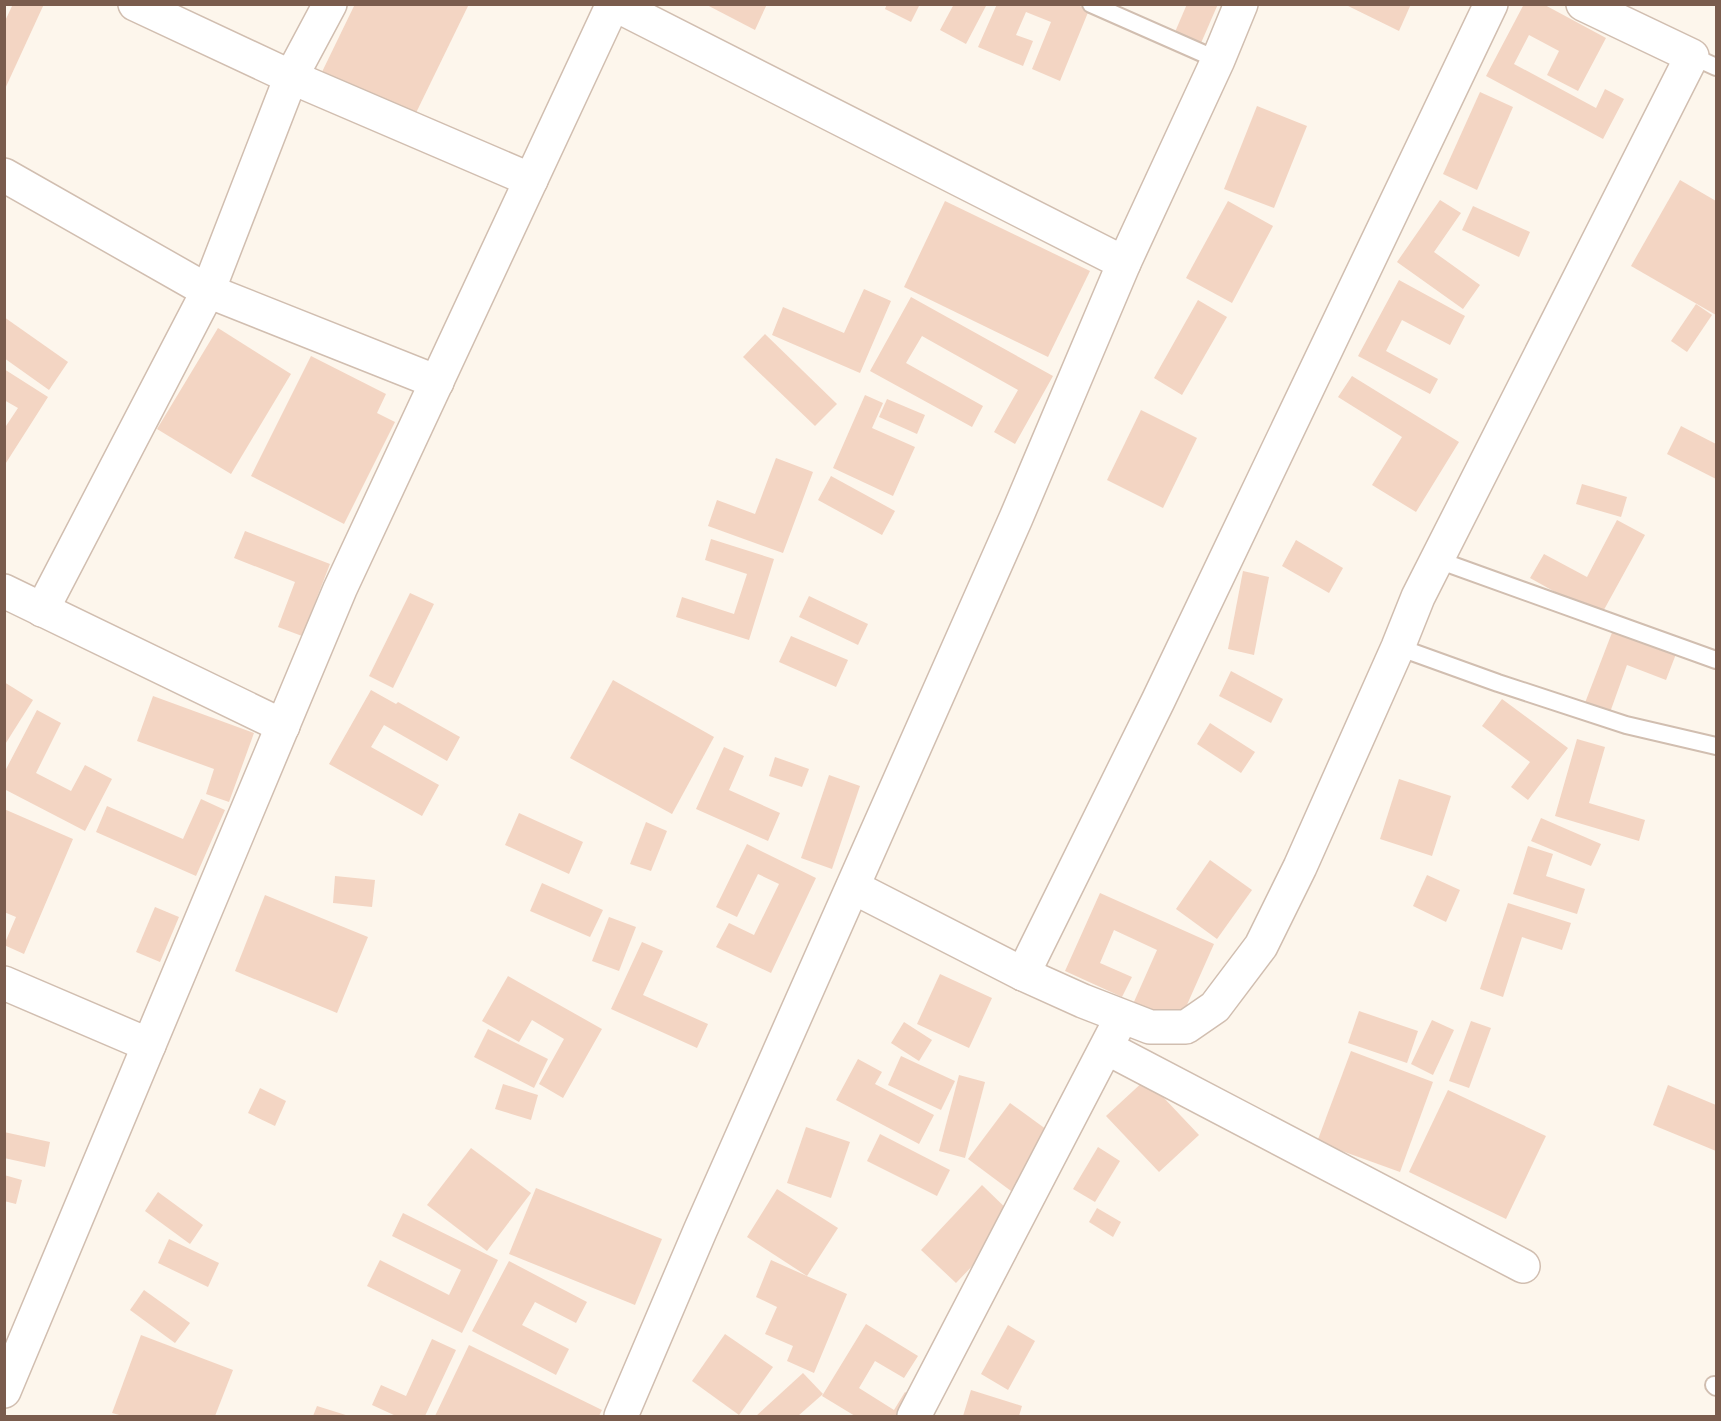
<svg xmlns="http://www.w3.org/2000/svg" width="1721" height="1421" font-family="'PT Sans',sans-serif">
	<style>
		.building { fill: #f3d5c3 }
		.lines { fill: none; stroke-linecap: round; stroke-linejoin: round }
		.lane-casing { stroke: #d1beb0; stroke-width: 20 }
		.street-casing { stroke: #d1beb0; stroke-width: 36 }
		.lane { stroke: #fff; stroke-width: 16 }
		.street { stroke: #fff; stroke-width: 33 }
	</style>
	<rect width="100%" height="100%" fill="#fdf6ec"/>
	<g class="building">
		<path d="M13 4H44L4 91V23Z"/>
		<path d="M355 4H469L413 119 321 74Z"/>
		<path d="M705 4H767L755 30Z"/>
		<path d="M887 4H920L911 22 885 9Z"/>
		<path d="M954 4H987L966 44 940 30Z"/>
		<path d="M997 4H1075L1089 10 1060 81 1032 69 1051 22 1026 12 1016 35 1033 41 1023 66 978 47Z"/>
		<path d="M1187 4H1218L1201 43 1175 32Z"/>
		<path d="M1344 4H1411L1399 31Z"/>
		<path d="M1524 4H1543L1606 38 1578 91 1547 75 1559 51 1529 35 1514 64 1596 108 1605 89 1624 99 1603 139 1486 76Z"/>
		<path d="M1480 92 1513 107 1477 190 1443 174Z"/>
		<path d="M1257 106 1307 126 1274 208 1224 189Z"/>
		<path d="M1680 180 1716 201V315L1631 266Z"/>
		<path d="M1440 200 1461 213 1434 252 1480 285 1463 309 1397 262Z"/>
		<path d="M945 201 1090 271 1048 357 904 287Z"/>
		<path d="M1228 201 1273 226 1232 303 1186 278Z"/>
		<path d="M1473 206 1530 232 1519 257 1462 230Z"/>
		<path d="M1399 280 1465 316 1450 345 1402 320 1386 351 1438 379 1430 394 1358 356Z"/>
		<path d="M864 289 891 301 860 373 772 335 783 307 844 333Z"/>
		<path d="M911 297 1053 376 1015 444 994 432 1018 390 922 336 906 363 983 406 972 427 870 371Z"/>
		<path d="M1198 300 1227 317 1182 395 1154 378Z"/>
		<path d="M1696 304 1712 315 1687 352 1671 341Z"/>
		<path d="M4 317 68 362 49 390 4 358Z"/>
		<path d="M218 328 291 374 231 474 157 429Z"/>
		<path d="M765 334 837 404 815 426 743 357Z"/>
		<path d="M311 356 386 394 377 413 395 422 344 524 251 476Z"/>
		<path d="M4 369 48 397 4 466V429L18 408 4 400Z"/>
		<path d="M1352 376 1459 442 1416 512 1372 485 1402 437 1338 397Z"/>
		<path d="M865 395 883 403 872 428 915 447 893 496 833 468Z"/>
		<path d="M887 399 925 415 917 434 879 417Z"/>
		<path d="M1141 410 1197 438 1163 508 1107 480Z"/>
		<path d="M1681 426 1716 444V479L1667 454Z"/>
		<path d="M776 458 813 472 783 553 708 526 717 500 755 514Z"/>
		<path d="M831 476 895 511 882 535 818 500Z"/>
		<path d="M1582 484 1627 497 1621 517 1576 504Z"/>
		<path d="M1617 520 1645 535 1600 617 1530 578 1544 554 1587 577Z"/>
		<path d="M245 531 330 564 302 636 278 627 295 582 234 558Z"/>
		<path d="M711 539 774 559 749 640 676 617 682 597 734 614 747 574 705 560Z"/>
		<path d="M1296 540 1343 568 1329 593 1282 566Z"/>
		<path d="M1243 571 1269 577 1254 655 1228 649Z"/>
		<path d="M410 593 434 604 393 688 369 676Z"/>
		<path d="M809 596 868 624 858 645 799 617Z"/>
		<path d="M1613 630 1676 654 1666 680 1627 665 1608 718 1583 708Z"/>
		<path d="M791 636 848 660 836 687 779 662Z"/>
		<path d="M1231 671 1283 699 1271 723 1219 696Z"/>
		<path d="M613 680 714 737 672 814 570 758Z"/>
		<path d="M4 682 33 700 4 746Z"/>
		<path d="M371 690 396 704 398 702 460 737 447 761 384 725 371 747 439 785 422 816 329 764Z"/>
		<path d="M153 696 254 733 229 802 206 794 214 769 137 741Z"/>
		<path d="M1502 699 1568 748 1528 800 1511 787 1530 762 1482 726Z"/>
		<path d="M37 710 61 723 36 773 71 791 85 765 112 779 85 831 4 789V773Z"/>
		<path d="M1210 723 1255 752 1241 773 1197 744Z"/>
		<path d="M1577 739 1605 747 1589 803 1645 820 1639 841 1555 816Z"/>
		<path d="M724 747 744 756 729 790 780 813 768 841 696 809Z"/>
		<path d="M775 757 809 769 802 787 769 776Z"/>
		<path d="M829 775 860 786 832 869 801 858Z"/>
		<path d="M1399 779 1451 796 1432 856 1380 839Z"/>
		<path d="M201 799 225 810 196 876 96 832 107 806 183 839Z"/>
		<path d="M4 809 73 839 24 954 4 945 16 917 4 912Z"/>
		<path d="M519 813 583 842 569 874 505 845Z"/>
		<path d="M1541 818 1601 844 1591 866 1531 841Z"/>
		<path d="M646 822 667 831 651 871 630 864Z"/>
		<path d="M747 844 816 878 771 973 716 947 729 923 754 935 779 884 758 874 737 917 716 907Z"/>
		<path d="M1528 846 1553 854 1546 876 1585 889 1577 914 1513 894Z"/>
		<path d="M1210 860 1252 890 1217 939 1176 909Z"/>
		<path d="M1427 875 1460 890 1446 922 1413 906Z"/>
		<path d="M335 876 375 880 372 907 333 903Z"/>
		<path d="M542 883 603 910 590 937 530 911Z"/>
		<path d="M1100 893 1214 944 1178 1025 1133 1004 1157 950 1114 930 1100 963 1132 977 1122 997 1065 971Z"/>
		<path d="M265 895 368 937 337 1013 235 971Z"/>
		<path d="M1508 903 1571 923 1562 950 1522 937 1503 997 1480 989Z"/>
		<path d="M155 907 179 917 160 962 136 952Z"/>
		<path d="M609 917 636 927 619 971 592 961Z"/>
		<path d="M642 942 663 951 643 995 708 1024 697 1048 611 1009Z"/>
		<path d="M940 974 992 998 969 1048 917 1024Z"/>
		<path d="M508 976 602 1029 563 1098 539 1084 564 1039 532 1020 519 1042 482 1021Z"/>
		<path d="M1359 1011 1418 1031 1407 1063 1348 1043Z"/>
		<path d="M1432 1020 1454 1030 1433 1075 1411 1064Z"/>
		<path d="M1471 1021 1491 1028 1469 1088 1449 1081Z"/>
		<path d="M904 1022 932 1040 919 1061 891 1043Z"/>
		<path d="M488 1029 548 1059 534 1088 474 1057Z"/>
		<path d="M1351 1051 1433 1082 1400 1172 1317 1142Z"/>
		<path d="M901 1056 955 1081 941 1110 888 1085Z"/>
		<path d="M858 1059 882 1072 875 1084 934 1115 919 1144 836 1100Z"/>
		<path d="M959 1075 985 1082 965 1158 939 1151Z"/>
		<path d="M1146 1079 1199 1135 1159 1172 1106 1116Z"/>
		<path d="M503 1084 538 1095 531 1120 495 1109Z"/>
		<path d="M1668 1085 1716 1105V1151L1653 1125Z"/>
		<path d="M260 1088 286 1101 275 1126 248 1113Z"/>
		<path d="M1448 1090 1546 1136 1506 1219 1409 1172Z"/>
		<path d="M1010 1103 1054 1135 1011 1191 968 1159Z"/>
		<path d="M806 1127 850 1142 831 1198 787 1183Z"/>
		<path d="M4 1132 50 1142 45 1167 4 1158Z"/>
		<path d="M880 1134 950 1170 937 1196 867 1161Z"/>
		<path d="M1098 1147 1120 1161 1095 1202 1073 1189Z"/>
		<path d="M471 1148 531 1193 487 1251 427 1205Z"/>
		<path d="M4 1175 22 1180 16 1204 4 1201Z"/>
		<path d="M982 1185 1017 1219 956 1283 921 1250Z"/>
		<path d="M536 1188 662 1239 635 1305 509 1254Z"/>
		<path d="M777 1189 838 1228 807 1276 747 1237Z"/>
		<path d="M158 1192 203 1225 190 1244 145 1211Z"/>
		<path d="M1097 1208 1121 1222 1113 1237 1089 1222Z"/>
		<path d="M403 1213 498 1260 462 1333 367 1286 380 1260 449 1295 461 1270 392 1236Z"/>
		<path d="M169 1239 219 1263 208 1287 158 1263Z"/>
		<path d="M771 1260 847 1294 814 1373 787 1361 793 1346 765 1334 777 1307 756 1297Z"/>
		<path d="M509 1261 587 1302 576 1323 535 1302 522 1325 569 1349 556 1375 472 1331Z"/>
		<path d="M144 1290 190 1323 175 1343 130 1310Z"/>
		<path d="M866 1324 918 1356 904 1378 875 1361 859 1388 894 1410 905 1392 919 1401 909 1416H855L822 1396Z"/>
		<path d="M1008 1325 1035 1341 1008 1390 981 1374Z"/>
		<path d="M725 1334 773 1367 739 1415 692 1381Z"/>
		<path d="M141 1335 233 1370 215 1416H123L112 1413Z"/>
		<path d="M432 1339 456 1350 425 1416H396L372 1405 381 1385 406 1396Z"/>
		<path d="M469 1345 602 1410 599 1416H435Z"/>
		<path d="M803 1373 823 1394 798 1416H756Z"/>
		<path d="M971 1390 1022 1406 1019 1416H963Z"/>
		<path d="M317 1406 349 1416H313Z"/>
	</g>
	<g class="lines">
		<g class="lane-casing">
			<g id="lane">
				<path d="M1091 4 1218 60"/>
				<path d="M1692 56 1716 67"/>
				<path d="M1438 560 1716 660"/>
				<path d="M1398 647 1498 683 1626 725 1716 746"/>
				<path d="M1714 1385 1716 1387"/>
			</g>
		</g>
		<g class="street-casing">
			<g id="street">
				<path d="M135 4 291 77 531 180"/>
				<path d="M614 4 1124 263"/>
				<path d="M4 175 208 291 437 382"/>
				<path d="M4 591 283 726"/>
				<path d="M42 610 208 291 291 77 330 4"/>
				<path d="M853 887 1023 974 1083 1001 1150 1027H1186L1215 1007 1261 946 1300 867 1398 647 1418 597 1692 56 1583 4"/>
				<path d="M1023 974 1158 701 1491 4"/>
				<path d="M4 983 149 1045"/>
				<path d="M1107 1048 1523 1266"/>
				<path d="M4 1391 340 589 613 4"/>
				<path d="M621 1416 700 1231 1016 518 1124 263 1218 60 1241 4"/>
				<path d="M914 1416 1115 1030"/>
			</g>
		</g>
		<use href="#lane" class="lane"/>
		<use href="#street" class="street"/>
	</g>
	<rect width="1721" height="1421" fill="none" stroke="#7a5c4d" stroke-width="12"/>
</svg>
